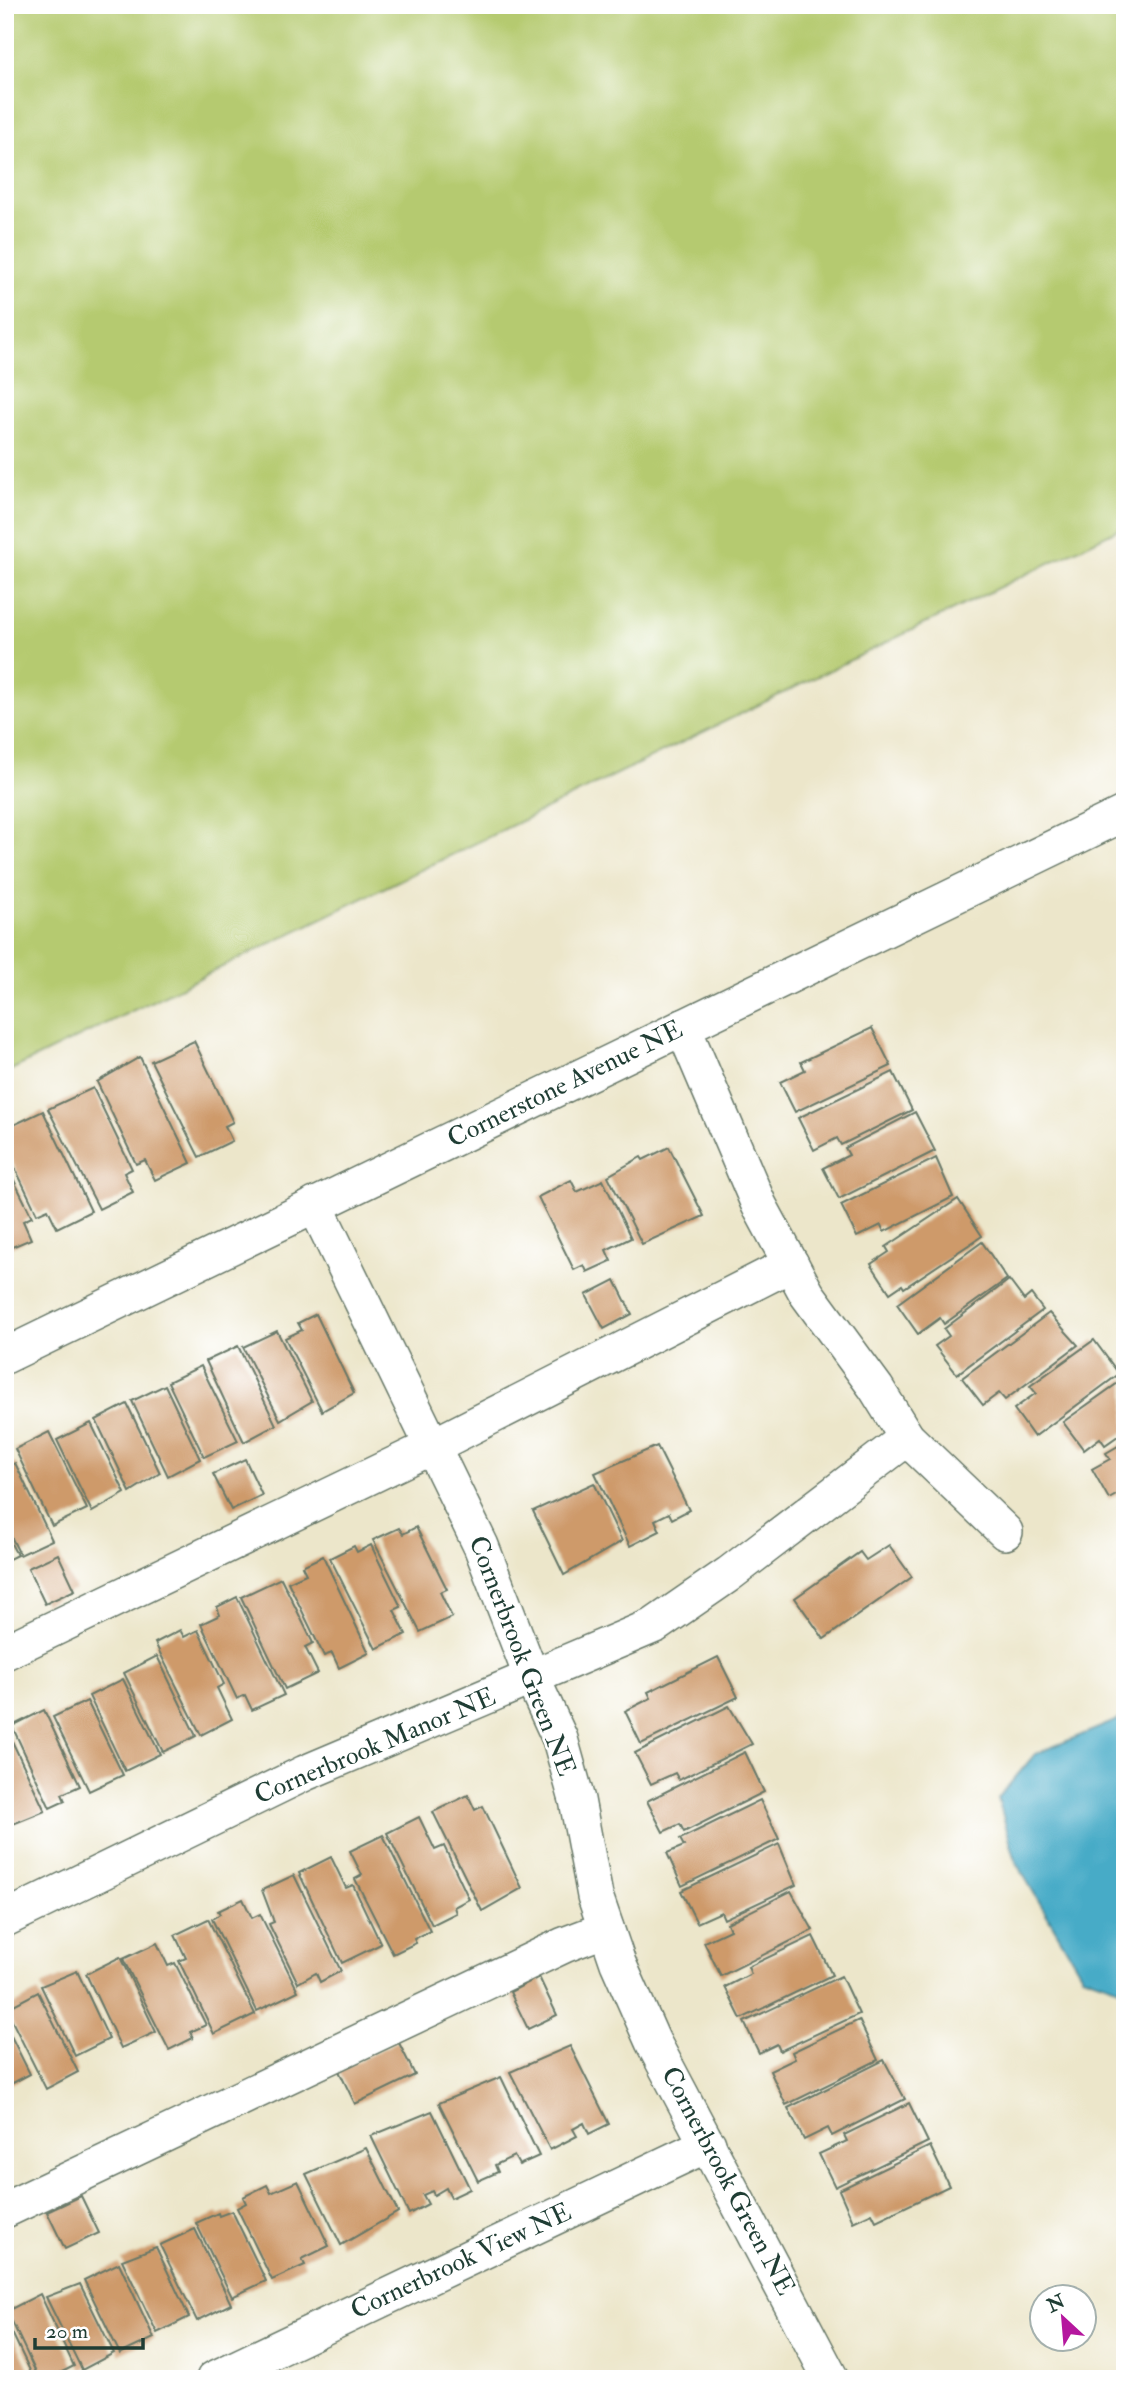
<svg xmlns="http://www.w3.org/2000/svg" width="1130" height="2384" font-family="'IM FELL Double Pica',serif">
	<style>
		.green { fill: #b5ca6f; stroke: #6a8452; stroke-width: 2 }
		.water { fill: #47abc7; stroke: #33747e; stroke-width: 2 }
		.building { fill: #ce9a6a }
		.lines { fill: none; stroke-linecap: round; stroke-linejoin: round }
		.minor-casing { stroke: #677868; stroke-width: 38 }
		.minor { stroke: #fff; stroke-width: 35 }
		.labels { text-anchor: middle; dominant-baseline: central; stroke-width: 5; stroke-linejoin: round; paint-order: stroke }
		.street-label { font-size: 26px; fill: #1f3d34; stroke: #fff }
	</style>
	<rect width="100%" height="100%" fill="#fff"/>
	<filter id="ink" filterUnits="userSpaceOnUse"><feTurbulence type="fractalNoise" baseFrequency=".0143" numOctaves="2"/><feDisplacementMap in="SourceGraphic" scale="14" xChannelSelector="R" yChannelSelector="G"/><feConvolveMatrix kernelMatrix="1 2 1 2 8 2 1 2 1" color-interpolation-filters="sRGB"/></filter>
	<filter id="wash" filterUnits="userSpaceOnUse"><feTurbulence type="fractalNoise" baseFrequency=".00686" numOctaves="4" result="noise"/><feDisplacementMap in="SourceGraphic" scale="28" xChannelSelector="R" yChannelSelector="G"/><feGaussianBlur stdDeviation="1.57" result="paint"/><feColorMatrix in="noise" values="0 0 0 0 0 0 0 0 0 0 0 0 0 0 0 0 0 1.4 0 .05"/><feComposite in="paint" operator="in"/></filter>
	<g filter="url(#wash)">
		<rect width="100%" height="100%" fill="#ece6ca"/>
		<path class="green" d="M5 5H1125V526L5 1073Z"/>
		<path class="water" d="M1125 1717V1990L1082 1975 1016 1862 998 1798 1035 1754Z"/>
		<g id="blocks">
			<g class="building">
				<path d="M872 1028 891 1066 795 1112 780 1082 805 1070 801 1062Z"/>
				<path d="M194 1041 233 1122 225 1126 232 1141 199 1157 151 1061Z"/>
				<path d="M140 1057 191 1163 155 1180 145 1160 136 1164 97 1082Z"/>
				<path d="M893 1072 912 1110 841 1145 837 1138 814 1150 798 1118Z"/>
				<path d="M93 1088 132 1169 124 1173 133 1192 99 1209 48 1109Z"/>
				<path d="M43 1111 91 1211 57 1228 48 1209 37 1214 5 1147V1129Z"/>
				<path d="M915 1112 935 1151 839 1199 823 1168 849 1155 845 1148Z"/>
				<path d="M669 1147 704 1216 642 1244 608 1176 641 1157 643 1160Z"/>
				<path d="M936 1158 953 1197 884 1232 881 1225 857 1237 841 1205Z"/>
				<path d="M5 1162 32 1217 23 1221 31 1239 5 1250Z"/>
				<path d="M571 1180 577 1192 603 1180 631 1238 606 1250 611 1261 587 1272 584 1265 574 1270 538 1197Z"/>
				<path d="M958 1199 982 1236 904 1288 902 1285 890 1293 871 1264 889 1252 886 1247Z"/>
				<path d="M982 1242 1007 1279 944 1324 940 1318 918 1334 897 1304Z"/>
				<path d="M615 1280 632 1314 604 1329 586 1295Z"/>
				<path d="M1009 1280 1024 1300 1031 1294 1043 1310 957 1374 935 1346 949 1336 944 1329Z"/>
				<path d="M1049 1313 1078 1345 1005 1400 999 1393 983 1405 962 1378Z"/>
				<path d="M316 1314 354 1393 322 1411 285 1338 302 1330 298 1323Z"/>
				<path d="M277 1331 312 1401 280 1420 243 1347Z"/>
				<path d="M1094 1340 1119 1374 1034 1437 1014 1409 1036 1393 1030 1386Z"/>
				<path d="M238 1346 276 1425 244 1442 206 1361Z"/>
				<path d="M201 1366 238 1441 204 1457 168 1382Z"/>
				<path d="M1125 1378V1431L1105 1445 1100 1438 1084 1450 1063 1422Z"/>
				<path d="M165 1385 200 1459 168 1476 132 1401Z"/>
				<path d="M127 1404 160 1473 130 1492 96 1420Z"/>
				<path d="M91 1423 125 1493 92 1512 57 1440Z"/>
				<path d="M49 1432 87 1509 52 1526 15 1449Z"/>
				<path d="M1125 1442V1490L1109 1499 1092 1469 1110 1459 1106 1453Z"/>
				<path d="M657 1446 689 1510 672 1519 669 1513 655 1520 660 1531 630 1546 595 1473Z"/>
				<path d="M245 1459 262 1495 231 1510 213 1474Z"/>
				<path d="M15 1463 52 1540 20 1555 5 1524V1468Z"/>
				<path d="M594 1483 622 1541 564 1575 533 1511Z"/>
				<path d="M416 1527 447 1589 440 1592 452 1617 420 1632 373 1540 399 1528 403 1534Z"/>
				<path d="M5 1532 17 1555 5 1561Z"/>
				<path d="M371 1545 401 1607 394 1610 406 1634 376 1649 330 1558 354 1546 357 1552Z"/>
				<path d="M889 1545 912 1577 824 1639 795 1598 860 1552 866 1560Z"/>
				<path d="M58 1554 75 1590 45 1604 28 1568Z"/>
				<path d="M323 1556 369 1653 339 1668 332 1653 324 1656 288 1582 306 1574 302 1566Z"/>
				<path d="M281 1578 313 1643 305 1647 318 1673 285 1689 241 1597Z"/>
				<path d="M237 1597 284 1695 252 1710 245 1695 237 1699 201 1624 220 1615 217 1607Z"/>
				<path d="M180 1630 184 1637 198 1630 224 1684 217 1688 232 1719 201 1735 155 1643Z"/>
				<path d="M157 1656 196 1736 163 1752 124 1673Z"/>
				<path d="M718 1657 738 1697 641 1744 625 1711 651 1698 648 1692Z"/>
				<path d="M123 1679 160 1754 125 1771 89 1696Z"/>
				<path d="M87 1701 123 1775 89 1791 53 1717Z"/>
				<path d="M729 1706 752 1744 679 1780 675 1773 651 1784 635 1753Z"/>
				<path d="M44 1710 80 1786 62 1794 65 1801 50 1808 12 1726Z"/>
				<path d="M11 1739 45 1811 13 1824 5 1808V1741Z"/>
				<path d="M745 1752 764 1792 684 1832 680 1824 663 1832 647 1801Z"/>
				<path d="M468 1795 475 1810 483 1806 522 1888 482 1911 433 1812Z"/>
				<path d="M760 1800 779 1839 682 1886 667 1853 684 1846 680 1839Z"/>
				<path d="M419 1817 435 1850 444 1846 469 1899 454 1907 456 1913 432 1925 387 1833Z"/>
				<path d="M383 1835 430 1931 414 1939 416 1943 393 1954 355 1879 362 1875 350 1851Z"/>
				<path d="M779 1844 796 1885 724 1919 721 1912 697 1923 681 1891Z"/>
				<path d="M331 1857 346 1888 353 1885 381 1944 342 1963 299 1873Z"/>
				<path d="M294 1875 341 1971 320 1982 316 1973 298 1983 269 1924 274 1922 262 1890Z"/>
				<path d="M791 1891 813 1930 721 1976 704 1942 730 1930 727 1923Z"/>
				<path d="M243 1899 252 1918 260 1914 298 1991 257 2011 212 1919 220 1914 218 1911Z"/>
				<path d="M208 1919 255 2014 214 2034 179 1961 186 1958 175 1935Z"/>
				<path d="M813 1936 832 1975 741 2019 725 1987 751 1974 748 1967Z"/>
				<path d="M157 1943 168 1966 175 1963 206 2025 190 2032 193 2038 169 2050 123 1959Z"/>
				<path d="M120 1957 156 2032 121 2048 86 1974Z"/>
				<path d="M77 1971 109 2039 75 2056 41 1986Z"/>
				<path d="M841 1976 859 2014 780 2051 777 2044 759 2053 744 2022Z"/>
				<path d="M539 1977 557 2015 528 2029 510 1992Z"/>
				<path d="M38 1992 78 2072 46 2089 6 2009Z"/>
				<path d="M859 2020 878 2060 786 2105 770 2071 795 2059 792 2052Z"/>
				<path d="M5 2024 30 2074 5 2087Z"/>
				<path d="M398 2041 415 2075 355 2104 339 2071Z"/>
				<path d="M570 2046 609 2124 589 2134 584 2123 573 2129 577 2136 550 2150 510 2072Z"/>
				<path d="M884 2060 905 2099 832 2136 828 2128 804 2140 788 2108Z"/>
				<path d="M501 2077 539 2156 519 2165 514 2156 495 2165 498 2172 478 2181 439 2103Z"/>
				<path d="M909 2103 928 2142 835 2187 819 2154 847 2141 844 2135Z"/>
				<path d="M432 2111 470 2189 451 2198 446 2188 434 2195 432 2191 423 2195 428 2204 409 2214 371 2136Z"/>
				<path d="M930 2146 949 2186 876 2221 872 2213 853 2222 839 2190Z"/>
				<path d="M366 2148 398 2212 341 2245 306 2174Z"/>
				<path d="M298 2181 329 2246 302 2259 305 2265 272 2280 237 2208 246 2203 243 2197 267 2185 271 2193Z"/>
				<path d="M81 2196 99 2233 65 2249 47 2212Z"/>
				<path d="M232 2211 266 2281 232 2297 196 2223 218 2213 219 2216Z"/>
				<path d="M195 2229 231 2304 197 2321 160 2245Z"/>
				<path d="M156 2247 189 2317 157 2333 122 2260Z"/>
				<path d="M119 2263 154 2338 120 2354 84 2280Z"/>
				<path d="M80 2284 114 2353 82 2370 46 2297Z"/>
				<path d="M40 2294 74 2366 56 2375 58 2379H39L7 2311Z"/>
				<path d="M5 2318 34 2379H5Z"/>
			</g>
		</g>
	</g>
	<g filter="url(#ink)">
		<use href="#blocks" fill-opacity="0" stroke="#677868" stroke-width="2"/>
		<g class="lines">
			<g class="minor-casing">
				<g id="minor">
					<path d="M683 1027 759 1205 807 1294 876 1388 907 1438 1005 1532"/>
					<path d="M315 1205 481 1546 532 1678 560 1739 577 1800 595 1896 618 1963 653 2042 831 2379"/>
					<path d="M5 1356 1125 813"/>
					<path d="M5 1652 433 1446 791 1264"/>
					<path d="M5 1919 305 1773 655 1625 729 1574 907 1438"/>
					<path d="M5 2210 564 1945 606 1929"/>
					<path d="M214 2379 708 2144"/>
				</g>
			</g>
			<use href="#minor" class="minor"/>
		</g>
	</g>
	<g class="labels">
		<g class="street-label">
			<text transform="translate(565 1084) rotate(-26)">Cornerstone Avenue NE</text>
			<text transform="translate(522 1656) rotate(69)">Cornerbrook Green NE</text>
			<text transform="translate(375 1746) rotate(-23)">Cornerbrook Manor NE</text>
			<text transform="translate(728 2181) rotate(62)">Cornerbrook Green NE</text>
			<text transform="translate(461 2261) rotate(-25)">Cornerbrook View NE</text>
		</g>
	</g>
	<rect width="1130" height="2384" fill="none" stroke="#fff" stroke-width="28"/>
	<g transform="translate(1063 2318) rotate(334)"><circle r="33" fill="#ffffff" stroke="#a5b1ae" stroke-width="2"/>
	<path d="M0-5L12 26L0 18L-12 26Z" fill="#b5179e"/>
	<text y="-10" font-size="19" font-weight="bold" text-anchor="middle" fill="#1f3d34">N</text>
	</g>
	<path d="M35 2338v10h108v-10" fill="none" stroke="#1f3d34" stroke-width="3.5"/>
	<text x="46" y="2338" font-size="21" fill="#1f3d34" stroke="#ffffff" stroke-width="5" paint-order="stroke">20 m</text>
</svg>
